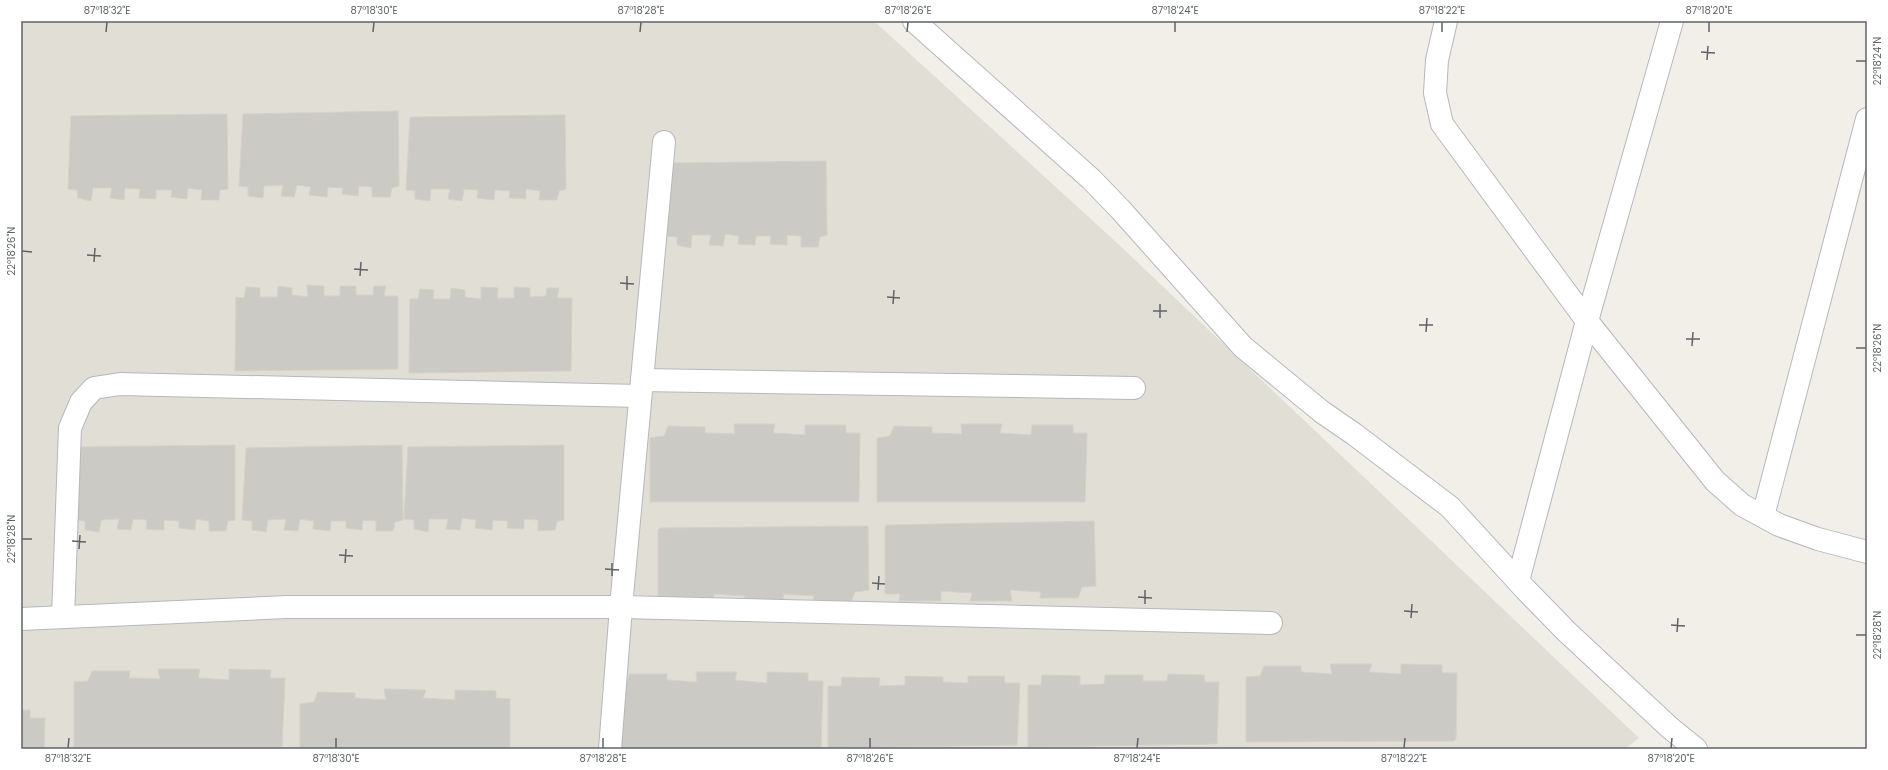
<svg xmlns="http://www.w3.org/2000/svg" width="1888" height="770" font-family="Poppins,sans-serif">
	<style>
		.education { fill: #e1ded6 }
		.building { fill: #cccac5; stroke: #d6d1c6 }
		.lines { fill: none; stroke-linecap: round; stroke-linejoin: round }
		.street-casing { stroke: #b5b8bc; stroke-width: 24 }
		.street { stroke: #fff; stroke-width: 22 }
		.ticks { fill: none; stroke: #5f6368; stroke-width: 1.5 }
		.neatline { fill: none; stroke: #5f6368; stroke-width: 1.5 }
		.ticks-label { font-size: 10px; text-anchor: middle; fill: #5f6368 }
	</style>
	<rect width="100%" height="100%" fill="#f1efe8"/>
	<path class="education" d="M21 21H874L1116 242 1639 738 1625 749H21Z"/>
	<g class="building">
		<path d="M398 111 399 186 392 188 390 197H372V187L359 186 358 196 342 194 343 188 328 187 327 197 309 195 311 187 297 185 294 197 281 196 283 185 264 186 263 198 248 196V187L239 186 243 114Z"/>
		<path d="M227 114 228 189 220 190 219 200H201L202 190 188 188 187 199 171 197 172 190H156V199L139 198 140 189 125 188 124 200 110 198 112 188H93L91 201 78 198 77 190 68 189 71 116Z"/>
		<path d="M565 115 566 189 559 191 557 200H539L540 191 526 189V199L509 198 510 191 495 190 494 200 477 198 478 190 464 189 462 201 448 199 450 189H431L430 201 415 199V191L406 190 410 117Z"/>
		<path d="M826 161 827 235 820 237 818 247H801V236L787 235V245L770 244 771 236H756L755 245 738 244 739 236 725 234 723 246 709 245 711 235H692L691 248 677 245V237L667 236 671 163Z"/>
		<path d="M307 285 324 286V296H340V286H356V295H373L374 286H386L384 296H398V369L235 371 236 297 244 298 246 287 260 288V297H277L278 286 292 288V295L308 297Z"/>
		<path d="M481 287 498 288 497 298H514V287L530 288V297L546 296 547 288H559L557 298H572L571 371 409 373 410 299H418L420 289 434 290 433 299H450L451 288 465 290V297L481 299Z"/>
		<path d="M734 424H775L773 433 805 435V425H846V433H860L859 499 858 502H650V438L664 436 668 426 705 427V433L735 434Z"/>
		<path d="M961 424H1002L1000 433 1031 435 1032 425H1073V433H1087L1085 502H877V438L890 436 894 426 932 427V433L962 434Z"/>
		<path d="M235 445V520L228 521 226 531H209V521L196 519 195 530 179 528V521L164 520V530L146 529 147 520 133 519 131 530 117 529 119 519 101 520 99 532 85 530V521L76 520 79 447Z"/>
		<path d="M402 445 403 520 395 522 393 531H376V521L363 520 362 530 346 528V521H331L330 531 313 529 314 521 300 519 298 531 284 530 286 519 268 520 266 532 252 530V521L242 520 246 448Z"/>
		<path d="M564 445V520L557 521 555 530 538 531V520L524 519V529L507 528 508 521 493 520 492 530 475 528 476 520 462 518 460 530 446 529 448 519H429L428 532 414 529V520L404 519 408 447Z"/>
		<path d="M1094 521 1096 586 1082 587 1078 598H1040L1041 592 1010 590 1012 601H970L972 593 941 591V601H899L900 594H885V528L886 525Z"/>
		<path d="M868 526 869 590 855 592 851 602 813 601 814 596 783 594 785 604 743 605 745 596 714 594V604H672L673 597 658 596V530L660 528Z"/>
		<path d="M1330 664H1372L1369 672 1401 674V664L1442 665V673H1457L1456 739 1454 741 1246 742V677L1260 676 1264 666H1301V672L1332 674Z"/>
		<path d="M158 669H200L198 678 229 680V669L271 670 270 678H285L282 747H74V682L88 681 92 671H130L129 678 160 679Z"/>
		<path d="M696 672H737L735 680 767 683V672L808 673V681H823L821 747 820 749H612L626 684 630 674H667V680L697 682Z"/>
		<path d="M1168 674 1204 675 1205 682H1219L1217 744 1028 747V685H1041L1042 675 1080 676V685L1104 684 1105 675H1143V681H1167Z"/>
		<path d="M905 676 943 677V682L968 683V676H1004L1005 683H1020L1017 745 828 748V686H841L842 677 880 678 879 686 905 685Z"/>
		<path d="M384 689 426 690 423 698 455 700V690L496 691V698L510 699V749H300V704L314 702 318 692 355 693V698L386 700Z"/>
		<path d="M21 710H30V718H45L44 749H21Z"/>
	</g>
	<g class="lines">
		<g class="street-casing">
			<g id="street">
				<path d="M914 21 1091 179 1120 209 1243 347 1322 412 1354 434 1450 507 1525 589 1567 632 1669 727 1696 749"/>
				<path d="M1446 21 1437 60 1435 93 1442 124 1587 321 1715 481 1742 505 1779 525 1818 539 1867 552"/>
				<path d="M642 380 1134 388"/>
				<path d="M1763 516 1867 119"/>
				<path d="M1518 581 1587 321 1672 21"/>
				<path d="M63 617 70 428 81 402 94 388 120 384 640 396"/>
				<path d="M21 619 287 607H621L1271 623"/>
				<path d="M610 749 621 607 664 142"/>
			</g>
		</g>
		<use href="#street" class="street"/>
	</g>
	<path class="ticks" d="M106 32 107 22M373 32 374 22M640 32 641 22M907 32 908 22M1175 32V22M1442 32V22M1709 32V22M1701 52 1715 53M1707 60 1708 46M1856 61H1866M22 251 32 252M87 255 101 256M94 262 95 248M354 269 368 270M360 276 361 262M620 283 634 284M627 290V276M887 297 900 298M893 304 894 290M1153 311H1167M1160 318V304M1419 325H1433M1426 332 1427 318M1686 339H1700M1692 346 1693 332M1856 348H1866M22 539H32M72 541 86 542M79 549 80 535M339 555 353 556M345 563 346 549M605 569 619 570M612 576V563M872 583 885 584M878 590 879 576M1138 597 1152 598M1145 604V590M1404 611 1418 612M1411 618 1412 604M1671 625 1685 626M1677 632 1678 618M1856 635H1866M68 748 69 738M336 748V738M603 748V738M870 748V738M1137 748 1138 738M1404 748 1405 738M1671 748 1672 738"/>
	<rect width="1888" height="770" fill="none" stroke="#ffffff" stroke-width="44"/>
	<rect x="22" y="22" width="1844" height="726" class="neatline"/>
	<g class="ticks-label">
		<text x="107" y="14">87°18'32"E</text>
		<text x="374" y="14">87°18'30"E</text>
		<text x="641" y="14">87°18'28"E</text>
		<text x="908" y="14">87°18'26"E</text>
		<text x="1175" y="14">87°18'24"E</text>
		<text x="1442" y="14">87°18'22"E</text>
		<text x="1709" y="14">87°18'20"E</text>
		<text transform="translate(1877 61) rotate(-90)" y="4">22°18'24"N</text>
		<text transform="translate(11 251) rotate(-90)" y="4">22°18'26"N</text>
		<text transform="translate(1877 348) rotate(-90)" y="4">22°18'26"N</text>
		<text transform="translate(11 539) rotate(-90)" y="4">22°18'28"N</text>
		<text transform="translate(1877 635) rotate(-90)" y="4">22°18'28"N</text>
		<text x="68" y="762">87°18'32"E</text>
		<text x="336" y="762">87°18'30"E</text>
		<text x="603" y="762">87°18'28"E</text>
		<text x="870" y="762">87°18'26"E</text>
		<text x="1137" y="762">87°18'24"E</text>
		<text x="1404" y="762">87°18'22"E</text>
		<text x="1671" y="762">87°18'20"E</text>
	</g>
</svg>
